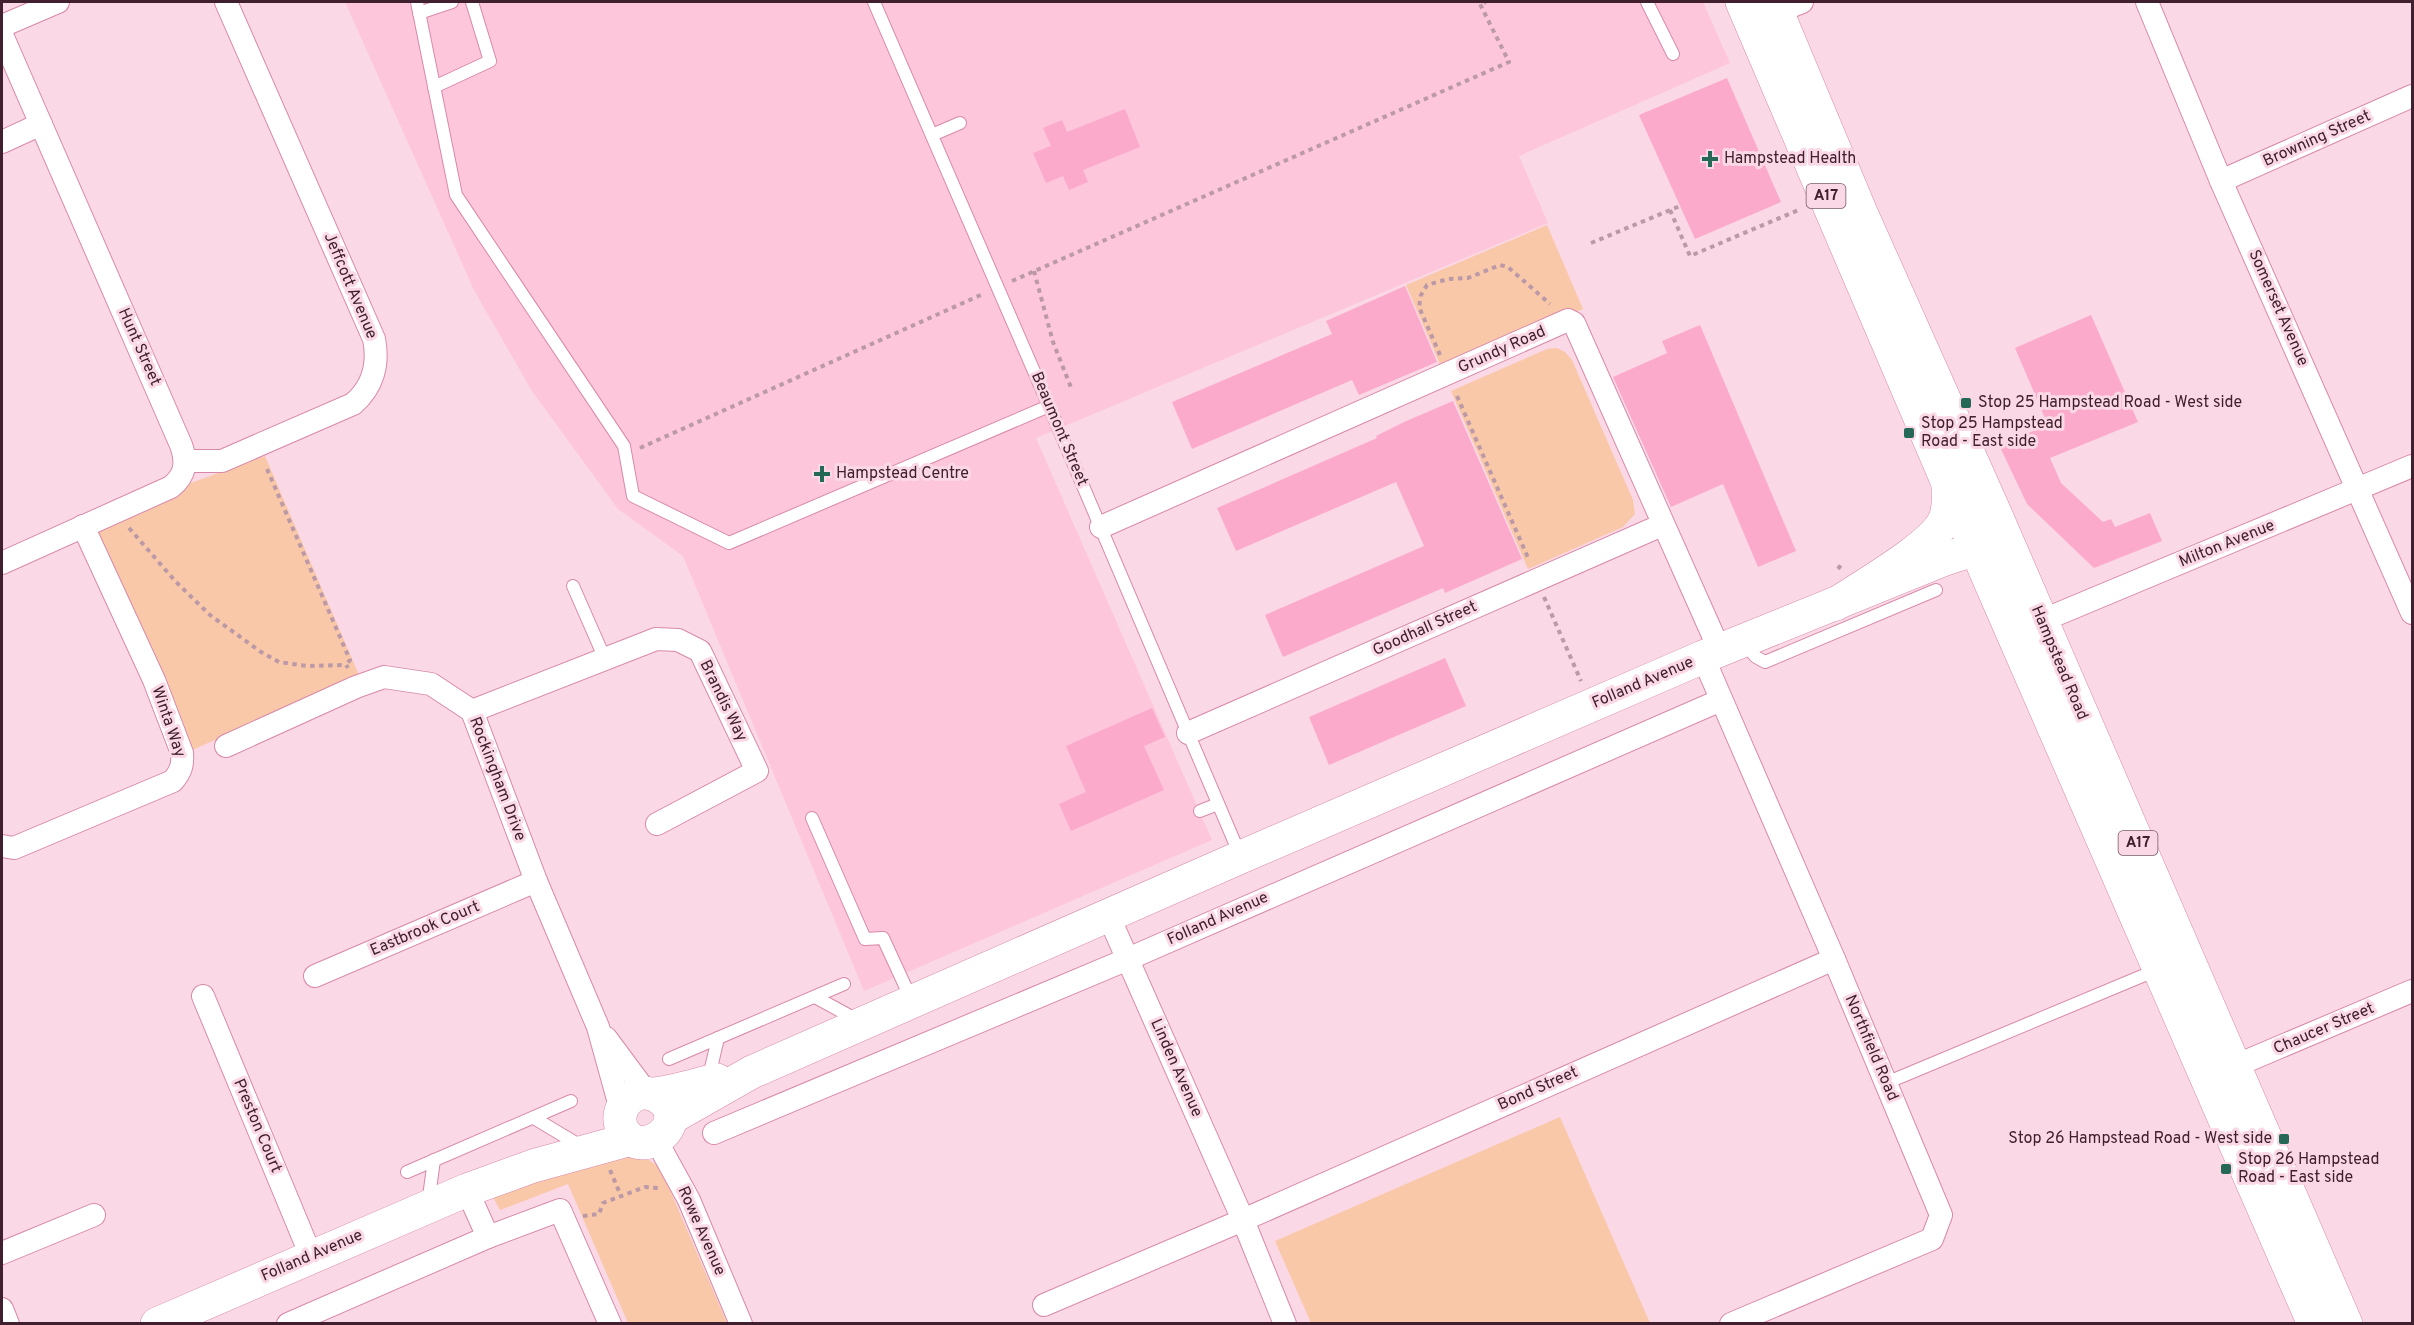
<svg xmlns="http://www.w3.org/2000/svg" width="2414" height="1325" font-family="Overpass,sans-serif">
	<style>
		.built { fill: #fdc6db }
		.green { fill: #f9c8a9 }
		.building { fill: #fcaacc }
		.lines { fill: none; stroke-linecap: round; stroke-linejoin: round }
		.lane-casing { stroke: #d889aa; stroke-width: 14 }
		.street-casing { stroke: #d889aa; stroke-width: 24 }
		.secondary-casing { stroke: #d889aa; stroke-width: 34 }
		.highway-casing { stroke: #d889aa; stroke-width: 34 }
		.path { stroke: #bb99a6; stroke-width: 4; stroke-dasharray: 4.5 4.5; stroke-linecap: butt }
		.lane { stroke: #fff; stroke-width: 12 }
		.street { stroke: #fff; stroke-width: 22 }
		.secondary { stroke: #fff; stroke-width: 33 }
		.highway { stroke: #fff; stroke-width: 33 }
		.poi-dot { fill: #266857; stroke: #fbd8e5; stroke-width: 2 }
		.labels { text-anchor: middle; dominant-baseline: central; stroke-width: 6; stroke-linejoin: round; paint-order: stroke }
		.shield { fill: #fbd8e5; stroke: #785765; stroke-width: 1.5 }
		.shield-label { font-size: 15px; font-weight: bold; fill: #40202e }
		.street-label { font-size: 16px; fill: #40202e; stroke: #fbd8e5 }
		.poi-label { font-size: 16px; fill: #40202e; stroke: #fbd8e5; text-anchor: start }
	</style>
	<rect width="100%" height="100%" fill="#fbd8e5"/>
	<path class="built" d="M345 2H1703L1730 63 1519 156 1548 223 1036 438 1212 840 864 991 683 556 618 509 532 391 474 290Z"/>
	<g class="green">
		<path d="M1547 225 1583 309 1442 369 1406 285Z"/>
		<path d="M1557 348 1565 352 1572 360 1633 500 1635 514 1623 527 1528 569 1451 391 1547 349Z"/>
		<path d="M265 456 359 675 188 752 84 522Z"/>
		<path d="M1560 1117 1650 1323H1311L1275 1241Z"/>
		<path d="M621 1143 660 1167 727 1323H628L568 1184 500 1210 492 1195Z"/>
	</g>
	<g class="building">
		<path d="M1727 78 1781 202 1695 239 1639 115Z"/>
		<path d="M1125 109 1140 147 1083 170 1088 182 1069 190 1063 176 1046 183 1033 153 1051 146 1043 128 1062 120 1067 132Z"/>
		<path d="M1405 286 1437 362 1359 395 1352 380 1192 449 1172 402 1332 334 1326 321Z"/>
		<path d="M2091 315 2138 422 2050 458 2061 483 2103 522 2111 519 2115 527 2150 513 2162 541 2094 568 2027 504 1999 445 2048 425 2015 348Z"/>
		<path d="M1700 325 1796 551 1758 567 1723 484 1671 507 1613 377 1667 353 1662 341Z"/>
		<path d="M1453 401 1522 559 1445 593 1443 588 1283 657 1265 615 1424 546 1396 482 1236 551 1217 508 1377 438 1376 436 1404 422Z"/>
		<path d="M1445 658 1466 706 1329 765 1309 717Z"/>
		<path d="M1152 708 1165 737 1144 746 1164 790 1071 831 1059 804 1086 792 1066 746Z"/>
	</g>
	<g class="lines">
		<g class="lane-casing">
			<g id="lane">
				<path d="M417 2 456 195 624 446 633 496 729 543 1049 406"/>
				<path d="M874 2 1049 406 1240 855"/>
				<path d="M1647 2 1673 54"/>
				<path d="M419 13 452 2"/>
				<path d="M434 87 490 61 472 2"/>
				<path d="M932 135 960 123"/>
				<path d="M573 586 605 659"/>
				<path d="M1744 643 1756 657 1765 662 1936 590"/>
				<path d="M1200 811 1218 804"/>
				<path d="M812 818 865 939 883 938 912 1001"/>
				<path d="M815 997 859 1021"/>
				<path d="M669 1059 844 984"/>
				<path d="M708 1081 718 1038"/>
				<path d="M1886 1083 2159 969"/>
				<path d="M534 1118 574 1142"/>
				<path d="M407 1172 571 1101"/>
				<path d="M428 1204 434 1160"/>
			</g>
		</g>
		<g class="street-casing">
			<g id="street">
				<path d="M2147 2 2221 181 2412 613"/>
				<path d="M1777 12 1802 2"/>
				<path d="M2 26 58 2"/>
				<path d="M2 35 181 445C187 462 186 475 171 487L2 563"/>
				<path d="M2 142 41 124"/>
				<path d="M2221 181 2412 96"/>
				<path d="M186 461H222L353 404C373 387 379 364 374 339L226 2"/>
				<path d="M1101 527 1568 320 1574 323 1720 651"/>
				<path d="M2041 621 2412 466"/>
				<path d="M1703 657 1834 959 1941 1215 1932 1239 1731 1324"/>
				<path d="M472 711 656 639 678 640 700 651 757 771 657 824"/>
				<path d="M1188 733 1662 525"/>
				<path d="M226 746 356 687 384 677 431 684 472 711 536 881 598 1027 621 1110"/>
				<path d="M2 846 14 848 173 781C181 771 183 765 182 753L154 680 83 526"/>
				<path d="M1109 917 1243 1220 1285 1324"/>
				<path d="M315 976 536 881"/>
				<path d="M203 996 311 1256"/>
				<path d="M606 1038 646 1092"/>
				<path d="M2235 1066 2412 991"/>
				<path d="M714 1133 1128 959 1721 700"/>
				<path d="M656 1140 689 1200 741 1324"/>
				<path d="M467 1190 488 1237"/>
				<path d="M2 1253 94 1215"/>
				<path d="M1044 1305 1243 1220 1834 959"/>
				<path d="M2 1309 8 1324"/>
				<path d="M288 1324 488 1237 560 1210 610 1324"/>
			</g>
		</g>
		<g class="secondary-casing">
			<g id="secondary">
				<path d="M653 1094C702 1119 636 1169 621 1126 618 1116 621 1107 628 1100 631 1097 635 1095 640 1093 645 1092 648 1094 653 1094 672 1093 698 1084 717 1080"/>
				<path d="M671 1118 752 1072 1241 857 1703 657 1945 559 2003 540"/>
				<path d="M157 1324 467 1190 533 1166 631 1139"/>
			</g>
		</g>
		<g class="highway-casing">
			<g id="highway">
				<path d="M1742 2 1992 586 2314 1324"/>
				<path d="M1773 2 1862 215 1995 513 2346 1324"/>
				<path d="M1836 604C1862 586 1932 547 1944 521 1950 510 1948 497 1948 484"/>
			</g>
		</g>
		<g class="path">
			<path d="M1670 210 1690 256 1801 209"/>
			<path d="M1591 243 1680 206"/>
			<path d="M1034 271 1053 342 1072 390"/>
			<path d="M1012 281 1509 62 1480 4 1486 2"/>
			<path d="M1440 355 1419 307 1421 295 1427 285 1448 279 1468 278 1500 265 1508 267 1550 304"/>
			<path d="M1457 396 1529 560"/>
			<path d="M640 448 983 294"/>
			<path d="M267 469 350 660 346 665"/>
			<path d="M129 528 176 582 210 615 261 652 279 662 307 666 346 665 348 668"/>
			<path d="M1838 569 1843 562"/>
			<path d="M1544 597 1581 681"/>
			<path d="M610 1170 621 1196"/>
			<path d="M583 1216 599 1214 603 1203 645 1187 658 1188"/>
		</g>
		<use href="#lane" class="lane"/>
		<use href="#street" class="street"/>
		<use href="#secondary" class="secondary"/>
		<use href="#highway" class="highway"/>
	</g>
	<g class="poi-dot">
		<path d="M1707 150h6v6h6v6h-6v6h-6v-6h-6v-6h6z"/>
		<rect x="1960" y="397" width="12" height="12" rx="3"/>
		<rect x="1903" y="427" width="12" height="12" rx="3"/>
		<path d="M819 465h6v6h6v6h-6v6h-6v-6h-6v-6h6z"/>
		<rect x="2278" y="1133" width="12" height="12" rx="3"/>
		<rect x="2220" y="1163" width="12" height="12" rx="3"/>
	</g>
	<g class="labels">
		<g class="shield">
			<rect x="1806.5" y="184" width="39" height="24" rx="4.5"/>
			<rect x="2118.5" y="831" width="39" height="24" rx="4.5"/>
		</g>
		<g class="shield-label">
			<text x="1826" y="196">A17</text>
			<text x="2138" y="843">A17</text>
		</g>
		<g class="street-label">
			<text transform="translate(2317 139) rotate(-24)">Browning Street</text>
			<text transform="translate(350 286) rotate(67)">Jeffcott Avenue</text>
			<text transform="translate(2278 308) rotate(66)">Somerset Avenue</text>
			<text transform="translate(139 347) rotate(66)">Hunt Street</text>
			<text transform="translate(1502 350) rotate(-24)">Grundy Road</text>
			<text transform="translate(1059 429) rotate(67)">Beaumont Street</text>
			<text transform="translate(2227 544) rotate(-22)">Milton Avenue</text>
			<text transform="translate(1425 629) rotate(-24)">Goodhall Street</text>
			<text transform="translate(2059 663) rotate(67)">Hampstead Road</text>
			<text transform="translate(1643 683) rotate(-23)">Folland Avenue</text>
			<text transform="translate(723 701) rotate(64)">Brandis Way</text>
			<text transform="translate(168 722) rotate(71)">Winta Way</text>
			<text transform="translate(497 779) rotate(69)">Rockingham Drive</text>
			<text transform="translate(1218 919) rotate(-24)">Folland Avenue</text>
			<text transform="translate(425 929) rotate(-23)">Eastbrook Court</text>
			<text transform="translate(2324 1029) rotate(-23)">Chaucer Street</text>
			<text transform="translate(1871 1048) rotate(67)">Northfield Road</text>
			<text transform="translate(1176 1068) rotate(66)">Linden Avenue</text>
			<text transform="translate(1538 1089) rotate(-24)">Bond Street</text>
			<text transform="translate(257 1126) rotate(67)">Preston Court</text>
			<text transform="translate(701 1231) rotate(66)">Rowe Avenue</text>
			<text transform="translate(312 1256) rotate(-23)">Folland Avenue</text>
		</g>
		<g class="poi-label">
			<text x="1724" y="159">Hampstead Health</text>
			<text x="1978" y="403">Stop 25 Hampstead Road - West side</text>
			<text x="1921" y="424">Stop 25 Hampstead<tspan x="1921" dy="18">Road - East side</tspan></text>
			<text x="836" y="474">Hampstead Centre</text>
			<text x="2272" y="1139" text-anchor="end">Stop 26 Hampstead Road - West side</text>
			<text x="2238" y="1160">Stop 26 Hampstead<tspan x="2238" dy="18">Road - East side</tspan></text>
		</g>
	</g>
	<rect width="2414" height="1325" fill="none" stroke="#40202e" stroke-width="6"/>
</svg>
